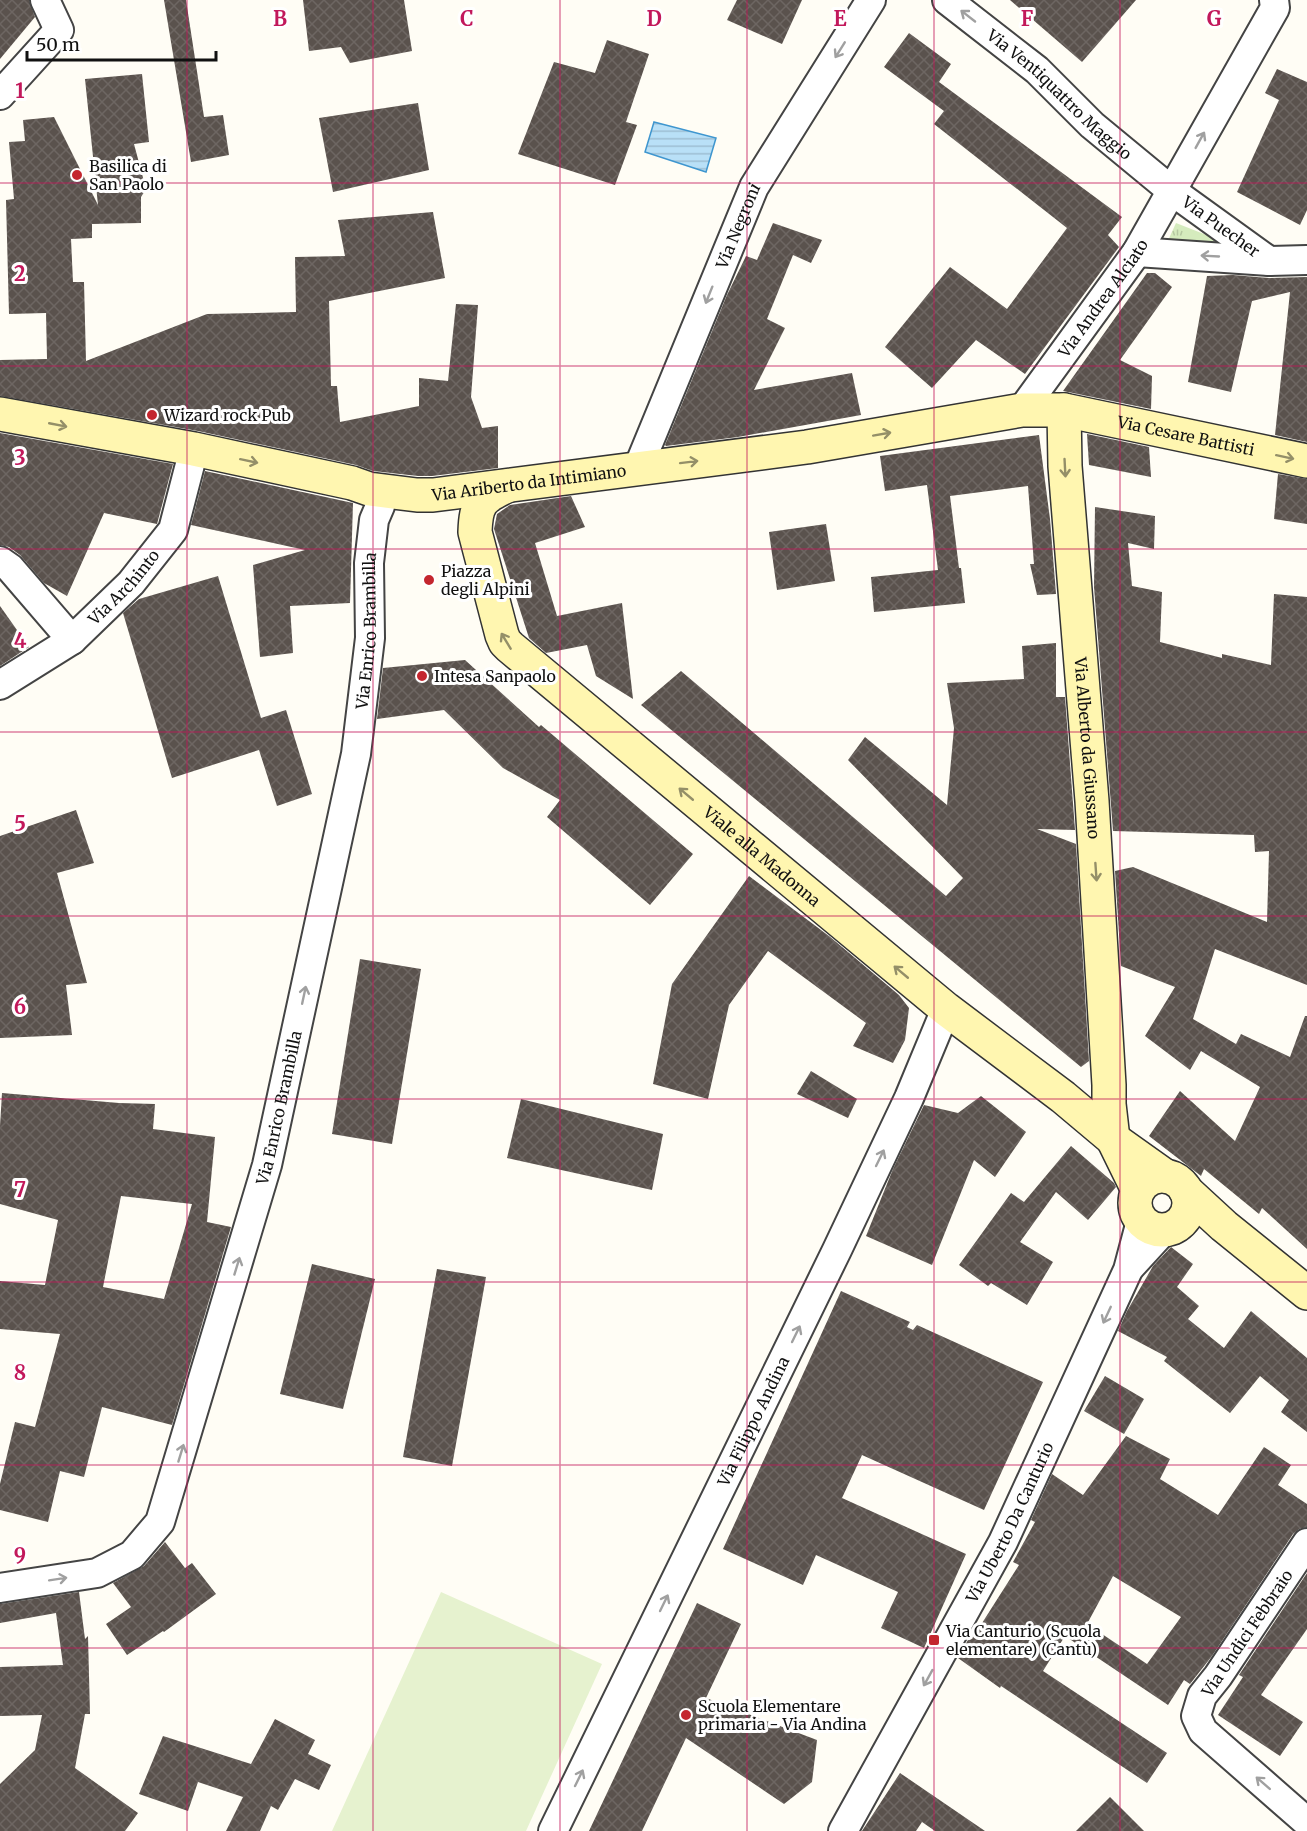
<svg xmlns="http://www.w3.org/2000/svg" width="1307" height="1831" font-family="Merriweather,serif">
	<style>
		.grass { fill: url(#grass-tufts) }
		.pitch { fill: #e6f2cf }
		.water { fill: url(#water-rules); stroke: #3f96cf; stroke-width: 1.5 }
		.building { fill: url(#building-cross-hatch); fill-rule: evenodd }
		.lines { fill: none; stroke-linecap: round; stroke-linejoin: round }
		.street-casing { stroke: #444; stroke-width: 32 }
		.secondary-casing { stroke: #333; stroke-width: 36 }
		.street { stroke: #fff; stroke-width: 28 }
		.secondary { stroke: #fff6b0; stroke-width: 33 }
		.oneway { stroke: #a0a0a0 }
		.oneway2 { stroke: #948f68 }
		.grid { fill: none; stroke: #c2185b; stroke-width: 1.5; stroke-opacity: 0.55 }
		.poi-dot { fill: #c4262e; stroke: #fff; stroke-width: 2 }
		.labels { text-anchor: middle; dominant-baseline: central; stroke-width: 6; stroke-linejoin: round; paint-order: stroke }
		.street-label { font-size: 16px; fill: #111; stroke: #fff }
		.poi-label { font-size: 16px; fill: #111; stroke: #fff; text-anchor: start }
		.grid-label { font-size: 20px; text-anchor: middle; font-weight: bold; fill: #c2185b; stroke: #fff; stroke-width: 6; stroke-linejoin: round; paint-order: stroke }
	</style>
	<defs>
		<pattern id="grass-tufts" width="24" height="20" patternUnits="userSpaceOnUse" patternTransform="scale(1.5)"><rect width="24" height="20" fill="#d5ebbd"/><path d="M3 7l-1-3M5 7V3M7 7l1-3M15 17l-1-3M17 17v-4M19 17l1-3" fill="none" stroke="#b6c8a1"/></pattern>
		<pattern id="water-rules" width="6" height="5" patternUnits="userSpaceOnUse" patternTransform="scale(1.5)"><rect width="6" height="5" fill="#b9e0f7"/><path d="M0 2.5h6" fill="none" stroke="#9ebfd3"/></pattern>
		<pattern id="building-cross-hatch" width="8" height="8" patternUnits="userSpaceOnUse" patternTransform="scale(1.5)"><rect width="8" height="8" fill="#5a524d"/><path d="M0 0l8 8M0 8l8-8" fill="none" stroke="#6d6662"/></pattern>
	</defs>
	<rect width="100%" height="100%" fill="#fffdf5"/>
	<path class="grass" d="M1176 223 1242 249 1166 245Z"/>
	<path class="pitch" d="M441 1592 602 1664 526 1831H332Z"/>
	<path class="water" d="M654 122 716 138 706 172 645 152Z"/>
	<g class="building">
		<path d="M0 0H29L35 17 0 59Z"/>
		<path d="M164 0H186L204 117 223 115 229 155 191 162Z"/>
		<path d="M303 0H404L412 51 350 63 341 47 309 51Z"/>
		<path d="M737 0H802L782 44 727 20Z"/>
		<path d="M1010 0H1136L1082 62Z"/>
		<path d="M909 33 951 64 939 82 1122 217 1108 235 1119 247 1025 374 976 340 932 388 885 347 950 267 1007 309 1067 228 934 124 944 111 884 67Z"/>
		<path d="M607 40 649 54 626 122 637 125 615 185 518 154 554 62 595 73Z"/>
		<path d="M1277 69 1307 82V210L1300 225 1237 192 1279 100 1265 93Z"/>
		<path d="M142 74 149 142 134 144 146 189 141 197V223L92 224V238L71 239 73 282H84L86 361 207 314 296 312 295 257 345 256 338 220 433 212 445 278 329 301 331 386H337L340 422 419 406V378L448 381 456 304 478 305 471 397 482 428 498 426V468L432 476H418L373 471 356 465 198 431 0 396V360L47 359 46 313 9 314 6 200 14 199 9 142 25 141 23 120 54 117 98 205 85 79Z"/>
		<path d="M418 103 429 170 333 192 319 118Z"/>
		<path d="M773 223 822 240 811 263 793 255 767 319 785 328 754 390 852 373 861 415 738 437 666 446 665 445 727 295 746 256 757 260Z"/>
		<path d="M1147 273H1155L1172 287 1120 360 1152 376 1151 409 1063 391Z"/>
		<path d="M1233 275 1269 278 1307 277V442L1275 435 1290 292 1252 301 1231 392 1188 382 1207 276Z"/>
		<path d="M0 433 173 464 157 524 104 513 67 596 44 583 20 555 9 547 0 545Z"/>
		<path d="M1087 434 1149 447 1151 477 1089 465Z"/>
		<path d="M1039 435 1050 519 1056 594 1037 595 1030 564H1034L1028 486 950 496 959 568H961L965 603 874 612 871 577 938 570 927 485 885 491 880 456Z"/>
		<path d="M205 471 353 503 350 603 290 606 293 653 260 657 253 565 305 550 191 525Z"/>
		<path d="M1278 474 1307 479V524L1274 519Z"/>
		<path d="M571 496 585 527 535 543 557 616 622 603 633 699 596 676 587 645 546 653 529 638 494 529 497 514 510 505Z"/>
		<path d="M1095 507 1155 516 1154 549 1128 543 1132 586 1162 592 1160 642 1222 658V654L1271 665 1274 594 1307 597V985L1215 949 1193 1019 1236 1044 1241 1034 1290 1057 1305 1016H1307V1249L1262 1208 1259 1214 1204 1169 1201 1176 1149 1136 1180 1091 1235 1141 1260 1087 1201 1051 1190 1070 1145 1036 1175 987 1121 966 1115 871 1133 867 1267 922 1269 851 1255 852 1254 835 1113 831 1094 587Z"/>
		<path d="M826 524 835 581 777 590 769 532Z"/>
		<path d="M218 576 261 718 286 710 312 794 277 806 259 750 172 778 123 613 139 599Z"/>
		<path d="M0 606 29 647 0 666Z"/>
		<path d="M1056 643V697H1065L1075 830 1037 829 1076 844 1089 1061 1081 1067 641 705 681 671 946 896 963 878 848 760 865 737 947 805 954 728 947 683 1024 679 1022 646Z"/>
		<path d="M465 660 539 727 541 725 693 854 650 905 547 817 560 800 503 768 444 710 377 719 383 668Z"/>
		<path d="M76 810 94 863 57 873 87 983 66 985 72 1035 0 1038V836Z"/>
		<path d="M749 876 829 936 899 995 909 1008 905 1040 893 1063 853 1046 866 1023 768 951 729 1005 708 1099 653 1084 672 984Z"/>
		<path d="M360 959 421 969 392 1144 332 1134Z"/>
		<path d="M811 1071 857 1099 848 1118 797 1094Z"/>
		<path d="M2 1093 119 1103 155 1104 153 1129 215 1137 207 1222 231 1227 172 1425 102 1407 84 1477 60 1471 48 1522 0 1510V1484L15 1422 35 1427 60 1334 0 1329V1281L45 1285 58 1220 0 1204V1126ZM121 1196 192 1204 164 1299 103 1287Z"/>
		<path d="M981 1096 1026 1132 995 1177 974 1160 932 1265 866 1236 893 1169 924 1105 958 1113Z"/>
		<path d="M521 1099 663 1134 652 1190 507 1158Z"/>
		<path d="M1071 1146 1114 1183 1116 1187 1088 1220 1056 1192 1020 1242 1053 1262 1027 1305 991 1283 988 1286 959 1265 1011 1193 1024 1202Z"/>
		<path d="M1171 1247 1193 1264 1177 1287 1199 1306 1188 1319 1224 1348 1251 1311 1307 1358V1432L1281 1412 1289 1400 1260 1376 1230 1413 1164 1361 1167 1357 1118 1331 1127 1311 1153 1266Z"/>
		<path d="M312 1264 375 1279 343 1409 280 1394Z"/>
		<path d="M437 1269 486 1277 452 1466 403 1457Z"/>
		<path d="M841 1291 910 1322 907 1327 913 1330 917 1325 1043 1382 984 1510 862 1455 842 1498 966 1554 924 1648 881 1628 898 1592 816 1555 803 1585 723 1549Z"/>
		<path d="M1105 1376 1144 1399 1124 1434 1084 1411Z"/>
		<path d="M1126 1436 1170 1459 1160 1479 1218 1515 1264 1447 1291 1465 1278 1485 1307 1504V1527L1299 1529 1293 1534 1212 1656 1190 1684 1184 1680 1168 1705 1065 1636 1043 1671 1167 1753 1147 1783 1001 1686 1000 1688 958 1658 974 1629 977 1631 1019 1565 1013 1562 1035 1522 1031 1520 1052 1474 1083 1495ZM1113 1576 1181 1617 1147 1664 1087 1624Z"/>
		<path d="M165 1542 185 1568 192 1563 216 1594 164 1632 163 1631 127 1655 106 1624 131 1607 113 1583 144 1566Z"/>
		<path d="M1307 1573V1629L1261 1695 1303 1722 1280 1756 1218 1715 1243 1677 1239 1675Z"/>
		<path d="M79 1592 85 1639 88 1636 90 1714H85L75 1768 138 1813 125 1831H0V1784L35 1750 42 1715 0 1716V1667L63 1665 56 1613 0 1623V1604Z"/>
		<path d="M697 1603 741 1624 706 1698 817 1740 812 1782 784 1804 686 1738 642 1831H589Z"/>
		<path d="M275 1719 315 1740 308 1754 331 1765 319 1790 295 1779 278 1810 271 1806 260 1831H226L243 1797 198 1782 188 1811 139 1794 163 1736 251 1764Z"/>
		<path d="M900 1773 985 1831H935L922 1822 916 1831H862Z"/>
		<path d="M1110 1797 1144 1831H1076Z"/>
	</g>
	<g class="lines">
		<g class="street-casing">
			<g id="street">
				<path id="s1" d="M947 0 1037 70 1092 125 1172 191 1269 261 1307 260"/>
				<path d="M0 95 59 30 45 0"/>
				<path d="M1137 252 1269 261"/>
				<path id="s2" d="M1022 410 1137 252 1275 8 1274 0"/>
				<path id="s3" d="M638 468 754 187 871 0"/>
				<path d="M0 561 10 568 72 640"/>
				<path id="s4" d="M0 685 72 640 131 583 173 530 194 449"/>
				<path d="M1131 1266 1164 1230"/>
				<path d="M1307 1543 1218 1676 1202 1696 1196 1716 1203 1731 1307 1822"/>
				<path id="s5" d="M0 1588 97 1573 132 1555 160 1522 267 1165 356 754 370 638 369 563 374 520 380 506"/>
				<path id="s6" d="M553 1831 837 1250 909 1098 946 1009"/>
				<path id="s7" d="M843 1831 1003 1542 1128 1270 1141 1221"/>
			</g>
		</g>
		<g class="secondary-casing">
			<g id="secondary">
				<path id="s8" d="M1064 410 1065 466 1092 801 1109 1085V1104L1113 1139 1138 1190"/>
				<path id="s9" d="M0 414 194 449 352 483 369 489 417 495H433L807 447 1022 410H1064L1307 461"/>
				<path id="s10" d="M507 486C481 498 476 503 475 532L502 635 505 642 510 647 946 1009 1063 1097 1113 1139 1165 1176"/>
				<circle cx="1162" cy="1203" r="27"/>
				<path d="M1186 1191 1224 1226 1307 1293"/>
			</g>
		</g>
		<use href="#street" class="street"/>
		<use href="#secondary" class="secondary"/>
	</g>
	<defs><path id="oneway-shaft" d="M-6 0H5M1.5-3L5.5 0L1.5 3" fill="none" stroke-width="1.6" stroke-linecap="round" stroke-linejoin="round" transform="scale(1.5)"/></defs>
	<g class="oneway">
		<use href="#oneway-shaft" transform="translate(968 16) rotate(-142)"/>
		<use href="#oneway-shaft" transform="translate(840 50) rotate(122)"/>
		<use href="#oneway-shaft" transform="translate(1200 140) rotate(-61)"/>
		<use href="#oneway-shaft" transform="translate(1210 256) rotate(-177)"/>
		<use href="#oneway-shaft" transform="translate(709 295) rotate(112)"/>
		<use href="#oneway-shaft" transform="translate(304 995) rotate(-78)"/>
		<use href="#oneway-shaft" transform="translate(880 1158) rotate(-64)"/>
		<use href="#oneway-shaft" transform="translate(237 1266) rotate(-73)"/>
		<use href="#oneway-shaft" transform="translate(1107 1315) rotate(115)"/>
		<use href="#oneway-shaft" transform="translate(796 1334) rotate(-64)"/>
		<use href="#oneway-shaft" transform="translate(181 1453) rotate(-73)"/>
		<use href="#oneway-shaft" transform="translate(58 1579) rotate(-9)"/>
		<use href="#oneway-shaft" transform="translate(664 1603) rotate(-64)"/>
		<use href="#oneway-shaft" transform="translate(928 1678) rotate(119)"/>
		<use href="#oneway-shaft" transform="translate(579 1778) rotate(-64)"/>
		<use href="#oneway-shaft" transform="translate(1263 1783) rotate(-139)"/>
	</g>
	<g class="oneway2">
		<use href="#oneway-shaft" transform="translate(58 425) rotate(11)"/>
		<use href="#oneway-shaft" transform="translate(882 434) rotate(-10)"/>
		<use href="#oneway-shaft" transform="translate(1285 457) rotate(12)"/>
		<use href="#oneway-shaft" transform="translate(249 461) rotate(12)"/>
		<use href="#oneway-shaft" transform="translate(689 462) rotate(-7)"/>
		<use href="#oneway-shaft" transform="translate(1065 468) rotate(87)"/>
		<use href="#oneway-shaft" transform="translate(506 641) rotate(-121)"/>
		<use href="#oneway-shaft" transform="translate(686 794) rotate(-140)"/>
		<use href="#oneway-shaft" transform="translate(1096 872) rotate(86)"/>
		<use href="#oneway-shaft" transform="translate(901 972) rotate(-140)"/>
	</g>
	<path class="grid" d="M187 0V1831M373 0V1831M560 0V1831M747 0V1831M934 0V1831M1120 0V1831M0 183H1307M0 366H1307M0 549H1307M0 732H1307M0 916H1307M0 1099H1307M0 1282H1307M0 1465H1307M0 1648H1307"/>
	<g class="poi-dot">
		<circle cx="77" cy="175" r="6"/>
		<circle cx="152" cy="415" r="6"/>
		<circle cx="429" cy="580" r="6"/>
		<circle cx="422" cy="676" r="6"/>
		<rect x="928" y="1634" width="12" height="12" rx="3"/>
		<circle cx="686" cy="1715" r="6"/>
	</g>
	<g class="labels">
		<g class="street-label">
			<text stroke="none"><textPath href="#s1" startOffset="147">Via Ventiquattro Maggio</textPath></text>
			<text stroke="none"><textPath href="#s3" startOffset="262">Via Negroni</textPath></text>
			<text stroke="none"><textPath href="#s1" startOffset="356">Via Puecher</textPath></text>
			<text stroke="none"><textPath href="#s2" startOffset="138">Via Andrea Alciato</textPath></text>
			<text stroke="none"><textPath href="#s9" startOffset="1203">Via Cesare Battisti</textPath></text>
			<text stroke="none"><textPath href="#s9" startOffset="538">Via Ariberto da Intimiano</textPath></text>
			<text stroke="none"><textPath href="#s4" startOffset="159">Via Archinto</textPath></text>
			<text stroke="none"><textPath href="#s5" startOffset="1098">Via Enrico Brambilla</textPath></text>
			<text stroke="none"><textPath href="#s8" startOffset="339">Via Alberto da Giussano</textPath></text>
			<text stroke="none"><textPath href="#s10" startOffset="510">Viale alla Madonna</textPath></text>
			<text stroke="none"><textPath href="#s5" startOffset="612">Via Enrico Brambilla</textPath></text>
			<text stroke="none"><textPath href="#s6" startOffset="456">Via Filippo Andina</textPath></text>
			<text stroke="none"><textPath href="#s7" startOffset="351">Via Uberto Da Canturio</textPath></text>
			<text transform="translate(1247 1633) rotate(-56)">Via Undici Febbraio</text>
		</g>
		<g class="poi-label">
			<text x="89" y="166">Basilica di<tspan x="89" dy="18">San Paolo</tspan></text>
			<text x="164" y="415">Wizard rock Pub</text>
			<text x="441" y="571">Piazza<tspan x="441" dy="18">degli Alpini</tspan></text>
			<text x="434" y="676">Intesa Sanpaolo</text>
			<text x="946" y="1631">Via Canturio (Scuola<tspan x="946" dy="18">elementare) (Cantù)</tspan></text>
			<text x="698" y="1706">Scuola Elementare<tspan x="698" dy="18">primaria - Via Andina</tspan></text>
		</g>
	</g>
	<g class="grid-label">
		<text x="280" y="26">B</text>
		<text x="467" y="26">C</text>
		<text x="654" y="26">D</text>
		<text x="840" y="26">E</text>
		<text x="1027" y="26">F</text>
		<text x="1214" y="26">G</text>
		<text x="20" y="98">1</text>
		<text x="20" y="281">2</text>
		<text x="20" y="465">3</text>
		<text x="20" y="648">4</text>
		<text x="20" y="831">5</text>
		<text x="20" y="1014">6</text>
		<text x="20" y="1197">7</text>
		<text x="20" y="1380">8</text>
		<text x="20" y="1563">9</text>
	</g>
	<path d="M27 51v9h189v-9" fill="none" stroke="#111111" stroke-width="3"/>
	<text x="36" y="51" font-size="18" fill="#111111" stroke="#ffffff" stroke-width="4.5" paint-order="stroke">50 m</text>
</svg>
